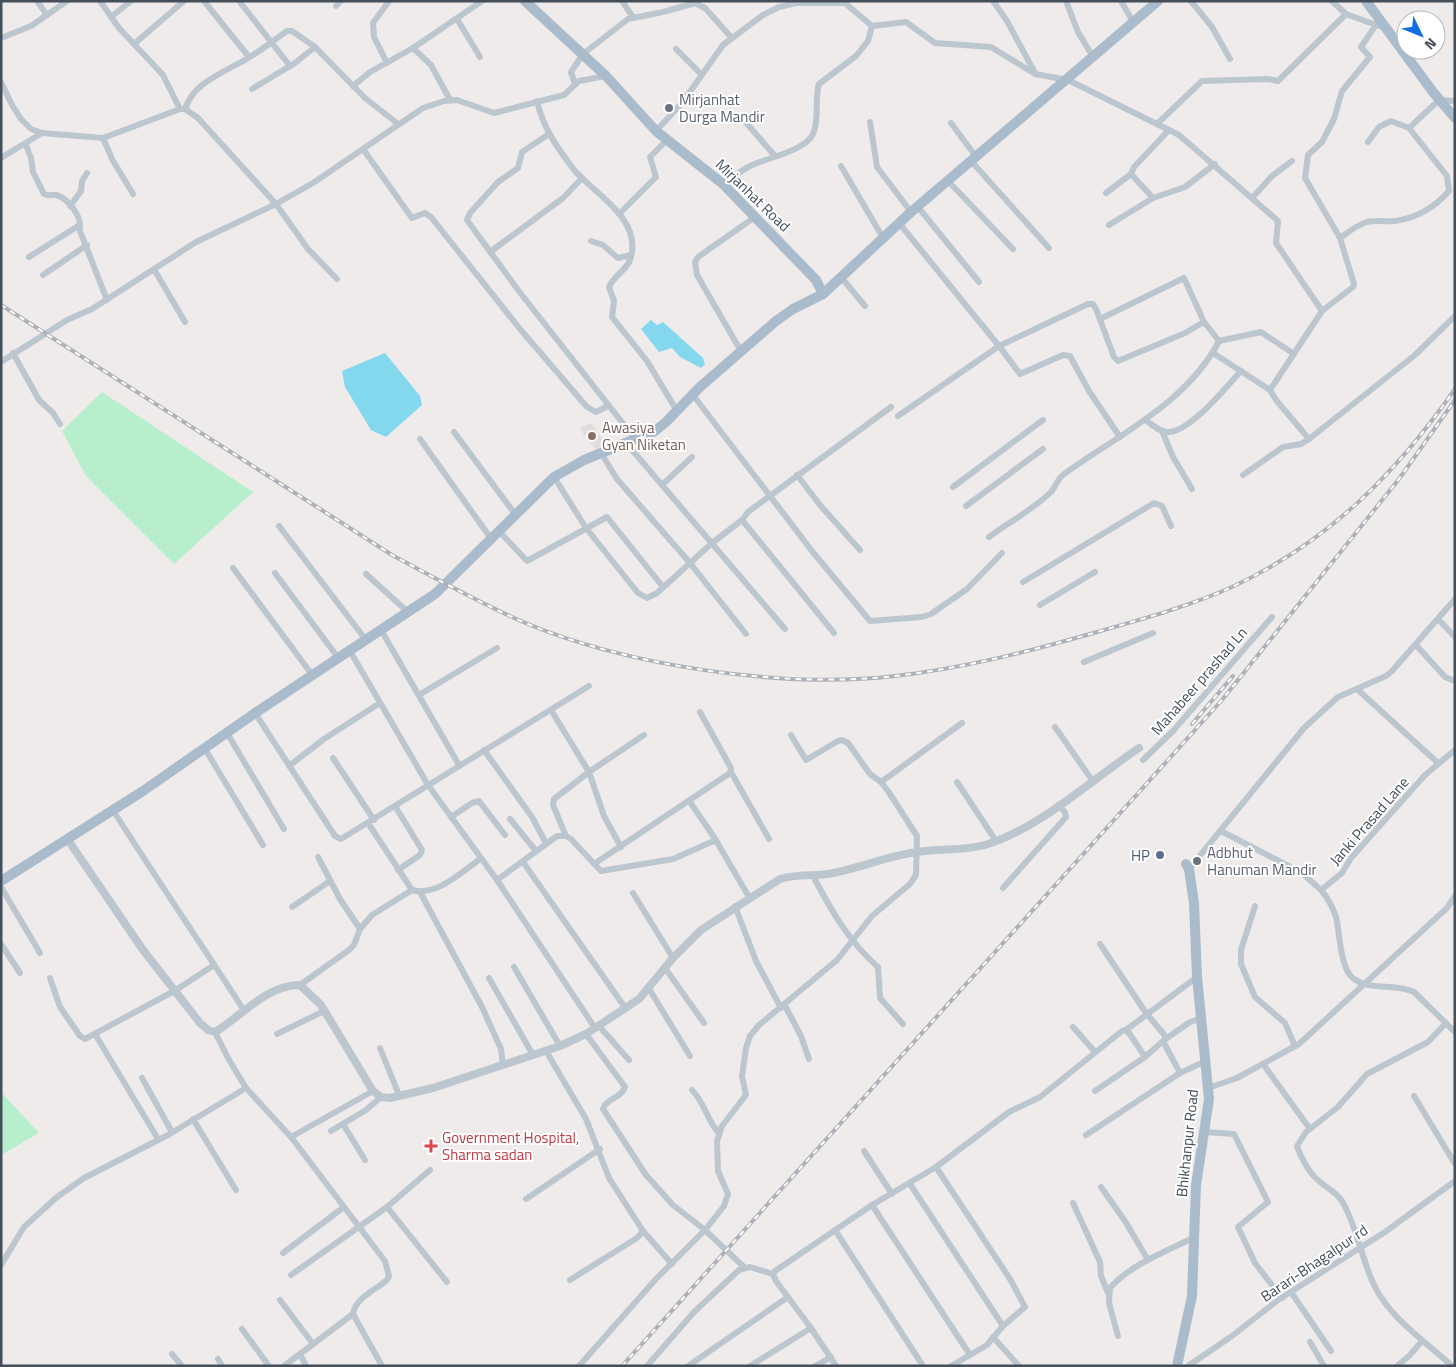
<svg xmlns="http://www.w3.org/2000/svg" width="1456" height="1367" font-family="'Titillium Web',sans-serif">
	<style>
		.education { fill: #e0dcdd }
		.green { fill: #b7efcc }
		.water { fill: #83d8ee }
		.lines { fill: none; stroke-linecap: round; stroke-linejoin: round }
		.minor { stroke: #bcc6cf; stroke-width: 6 }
		.tertiary { stroke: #bcc6cf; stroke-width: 8 }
		.primary { stroke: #aabccc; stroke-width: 10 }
		.rail-casing { stroke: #aeb1b7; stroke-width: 4 }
		.rail { stroke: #fff; stroke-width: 2; stroke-dasharray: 5.5; stroke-linecap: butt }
		.worship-dot { fill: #6b7280; stroke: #fff; stroke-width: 2 }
		.education-dot { fill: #8d6e63; stroke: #fff; stroke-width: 2 }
		.service-dot { fill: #5c6f8a; stroke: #fff; stroke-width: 2 }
		.health-dot { fill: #e0444e; stroke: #fff; stroke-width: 2 }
		.labels { text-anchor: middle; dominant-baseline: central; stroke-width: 4; stroke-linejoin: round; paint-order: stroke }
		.worship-label { font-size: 15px; fill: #5b616d; stroke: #fff; text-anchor: start }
		.street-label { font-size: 15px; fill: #444f5a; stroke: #fff }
		.education-label { font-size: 15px; fill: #785e54; stroke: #fff; text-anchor: start }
		.service-label { font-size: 15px; fill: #4e5e75; stroke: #fff; text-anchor: end }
		.health-label { font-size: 15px; fill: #be3a42; stroke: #fff; text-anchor: start }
	</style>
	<rect width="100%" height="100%" fill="#efebeb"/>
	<path class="education" d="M591 423 605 443 596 450 579 428Z"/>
	<g class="green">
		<path d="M102 392 253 492 174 564 86 476 62 431Z"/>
		<path d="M1 1092 39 1133 1 1155Z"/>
	</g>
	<g class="water">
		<path d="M651 320 657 325 663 322 703 358 705 364 701 368 680 357 672 348 659 352 641 329Z"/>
		<path d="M385 353 420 396 422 405 386 437 371 430 345 387 342 371Z"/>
	</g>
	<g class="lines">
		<g class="minor">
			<path d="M37 1 47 15"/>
			<path d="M100 1 119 28 163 75 180 109"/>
			<path d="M204 1 249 57"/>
			<path d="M239 1 290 66"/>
			<path d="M622 1 633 17"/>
			<path d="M993 1 1007 21 1035 73"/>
			<path d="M1066 1 1078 32 1093 57"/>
			<path d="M1121 1 1133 22"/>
			<path d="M1191 1 1212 27 1230 59"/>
			<path d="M1332 1 1346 14 1379 26"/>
			<path d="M336 6 341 1"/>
			<path d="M111 17 131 1"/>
			<path d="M457 19 480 57"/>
			<path d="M1 38 31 26 67 1"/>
			<path d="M134 44 184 1"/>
			<path d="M413 48 431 65 450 100"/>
			<path d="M676 49 701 74"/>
			<path d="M387 63 374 37 373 23 389 1"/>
			<path d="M1 82 12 105 21 119 31 129 42 133 103 138 180 109H185L198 118 276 204 308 249 337 279"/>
			<path d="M575 84 571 72 583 54 628 19 663 12 695 3 705 8 731 37"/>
			<path d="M353 86 370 72 413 48 482 1"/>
			<path d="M252 89 295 63 315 47"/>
			<path d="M537 101C543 128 558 149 575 171 596 195 641 218 631 257 628 270 614 275 609 287L614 301 612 317 647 361 677 411"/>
			<path d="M185 109C194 81 226 72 248 58 262 50 274 40 287 31H292L315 47 365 98 398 124"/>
			<path d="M741 117 775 156"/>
			<path d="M870 122 877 167 911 212"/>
			<path d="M951 123 977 158"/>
			<path d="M1157 124 1202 81 1268 79 1278 81 1346 14"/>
			<path d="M656 131 682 103 723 45 763 15 779 7 796 3H845L872 26 906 22 935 43 991 47 1035 74 1068 80 1179 135 1278 221 1276 243 1322 311 1270 390 1276 400 1309 439"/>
			<path d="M549 134 522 152 518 168 498 182 470 213 467 220 518 290 636 440"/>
			<path d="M103 138 112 159 133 194"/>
			<path d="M1368 142 1379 127 1391 121 1409 128 1439 100 1455 101"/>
			<path d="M26 145 31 158 33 172 44 194C49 197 51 194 56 195 68 198 81 216 80 227"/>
			<path d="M363 149 412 218 425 213 431 217 520 329 587 407 596 412 608 406"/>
			<path d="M1 158 42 133"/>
			<path d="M972 162 1049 248"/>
			<path d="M841 166 883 238"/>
			<path d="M1131 174 1153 198"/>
			<path d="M949 182 1013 249"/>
			<path d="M723 184C733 177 742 170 752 165 768 158 806 150 813 134 820 118 814 99 819 84L856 56 868 41 872 26"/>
			<path d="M1106 193 1131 174 1134 167 1169 130"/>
			<path d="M1252 198 1272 176 1292 161"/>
			<path d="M70 206 81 191 82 181 87 173"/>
			<path d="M918 207 979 282"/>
			<path d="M619 214 656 177 650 157 667 140"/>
			<path d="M1109 225 1153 198 1185 187 1215 164"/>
			<path d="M1340 238C1348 232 1357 225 1367 222 1376 220 1386 222 1395 221 1416 218 1435 207 1449 191L1447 176 1409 128"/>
			<path d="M591 241 603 245 618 258 631 255"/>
			<path d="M490 252 563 198 582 178"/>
			<path d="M29 257 78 226 107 300"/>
			<path d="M155 271 185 322"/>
			<path d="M43 275 87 245"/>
			<path d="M841 277 865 306"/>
			<path d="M1322 311 1353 287 1354 284 1340 238 1305 178 1308 155 1322 142 1334 119 1342 91 1370 57 1361 47 1376 25"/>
			<path d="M1100 319 1184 278 1204 322 1219 341"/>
			<path d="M13 353 39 400 53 413 60 424"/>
			<path d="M742 353 697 275 695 262 698 257 755 217"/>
			<path d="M1213 353 1270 390"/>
			<path d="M1 362 67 320 92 309 196 242 276 204 313 183 423 108 444 101 457 100 494 113 564 95 579 81 606 76"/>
			<path d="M693 395 812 551 870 621 922 617 931 614 967 589 1002 553"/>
			<path d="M898 416 999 346 899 223"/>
			<path d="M1145 420C1152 424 1160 433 1169 432 1191 431 1226 387 1241 371"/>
			<path d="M1162 431 1173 457 1192 489"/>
			<path d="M454 432 515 514"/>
			<path d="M1120 437 1089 391 1070 356 1063 355 1020 374 999 346 1088 304H1093L1096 309 1114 357 1118 361 1185 333 1204 322"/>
			<path d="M420 439 492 540"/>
			<path d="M627 444 785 629"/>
			<path d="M601 453 617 479 690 563 746 634"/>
			<path d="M797 475 820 505 860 550"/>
			<path d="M1243 475 1283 447 1301 444 1309 439 1415 355 1455 316"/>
			<path d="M554 477 586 528 638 593 647 598 657 593 712 543 742 520"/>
			<path d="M663 484 692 457"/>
			<path d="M953 487 1043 420"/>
			<path d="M966 506 1043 449"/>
			<path d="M279 526 366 640"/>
			<path d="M499 531 527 561 607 517 663 587"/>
			<path d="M989 537C1008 523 1035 508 1051 492 1056 486 1058 478 1064 474 1118 435 1187 403 1219 341L1261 332 1294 354"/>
			<path d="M233 568 313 676"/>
			<path d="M275 573 339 659"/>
			<path d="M366 574 408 612"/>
			<path d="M1023 582 1154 503 1162 506 1171 526"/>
			<path d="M1040 605 1095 572"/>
			<path d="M1438 619 1455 637"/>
			<path d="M381 630 459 765"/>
			<path d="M834 633 742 520 748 512 891 407"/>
			<path d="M1416 645 1445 677 1455 681"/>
			<path d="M350 651 428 785 497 880 595 1028"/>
			<path d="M1084 662 1153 633"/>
			<path d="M1357 689 1438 763"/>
			<path d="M419 695 497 648"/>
			<path d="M551 710 589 772 604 816 621 847"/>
			<path d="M255 713 335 836 341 839 589 686"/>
			<path d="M1055 727 1092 780"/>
			<path d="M227 733 284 829"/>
			<path d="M205 749 263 845"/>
			<path d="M484 750 532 817 546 843"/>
			<path d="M333 758 374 820"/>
			<path d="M1143 760 1173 731 1272 617"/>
			<path d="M289 766 324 739 380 703"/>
			<path d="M731 772 769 839"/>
			<path d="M881 782 962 723"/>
			<path d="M957 782 996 841"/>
			<path d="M690 802 714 837 749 897"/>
			<path d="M395 806 422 850 420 855 398 870"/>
			<path d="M113 810C155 877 200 942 243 1009"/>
			<path d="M451 817 472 803 479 801 505 835"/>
			<path d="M510 819 536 851"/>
			<path d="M368 823 412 890"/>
			<path d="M1221 831 1302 873 1321 890 1342 873 1351 858 1425 775 1455 750"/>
			<path d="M566 836 553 805 554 799 589 772 644 735"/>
			<path d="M318 857 340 899 360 929"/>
			<path d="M523 862 626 1009"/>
			<path d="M594 864 730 773 731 768 700 712"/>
			<path d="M1189 869 1304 728 1338 697 1386 676 1392 671 1455 599"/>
			<path d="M813 876C831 910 849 942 878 967L880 998 903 1024"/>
			<path d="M497 880 557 836H566L571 839 601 871 673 859 716 840"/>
			<path d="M1 887 40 953"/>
			<path d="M1003 888 1066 817 1065 812 1058 805"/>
			<path d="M1321 890C1327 897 1333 908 1336 917 1340 933 1340 970 1354 979 1371 991 1396 983 1414 992L1455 1032"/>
			<path d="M420 892 482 1007 501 1049 503 1065"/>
			<path d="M633 893 673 958"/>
			<path d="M735 906 756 961 781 1008"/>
			<path d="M1255 906 1241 950V964L1255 997 1285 1023 1295 1046"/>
			<path d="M292 907 330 881"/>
			<path d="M1 944 20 973"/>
			<path d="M1100 944 1146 1013 1167 1038"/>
			<path d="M514 967 560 1046"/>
			<path d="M665 968 704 1023"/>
			<path d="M50 978 60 1007 80 1036 85 1039 176 990 214 965"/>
			<path d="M489 978 533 1055"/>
			<path d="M300 985 349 950 354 945 360 929 372 915 412 890C436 897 462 872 480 859"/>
			<path d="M648 987 690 1056"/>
			<path d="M784 1004 801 1036 809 1059"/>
			<path d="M1446 1023 1428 1042 1367 1074 1338 1107 1306 1132 1297 1146C1301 1158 1309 1173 1319 1181 1327 1188 1336 1192 1342 1201 1358 1228 1361 1259 1375 1287 1392 1320 1425 1341 1452 1366"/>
			<path d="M599 1026 629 1060"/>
			<path d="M1073 1027 1095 1052"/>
			<path d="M1126 1030 1197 977"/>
			<path d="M215 1032 228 1058 246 1088 291 1137 385 1261 389 1276 387 1280C376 1290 355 1298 353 1314L382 1366"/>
			<path d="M95 1034 158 1139"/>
			<path d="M277 1034 324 1011"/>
			<path d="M586 1034 625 1087C622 1098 606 1098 603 1109L646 1175 673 1205 705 1230 744 1267"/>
			<path d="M1164 1040 1190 1022 1202 1018"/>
			<path d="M380 1048 399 1095"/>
			<path d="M546 1051 586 1119 609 1178 643 1231 637 1238 570 1280"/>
			<path d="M1263 1064 1310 1129"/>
			<path d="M142 1078 172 1132"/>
			<path d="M1208 1088 1237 1078 1299 1044 1447 908 1455 896"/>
			<path d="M692 1090C705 1103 707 1121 719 1133"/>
			<path d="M1095 1091 1145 1057"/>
			<path d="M1414 1096 1455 1164"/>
			<path d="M193 1119 236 1190"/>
			<path d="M343 1124 365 1160"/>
			<path d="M331 1131 366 1110 381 1097"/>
			<path d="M1204 1132 1234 1134 1268 1202 1238 1227 1255 1263 1282 1298"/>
			<path d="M1086 1135 1180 1073"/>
			<path d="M291 1137 373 1091"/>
			<path d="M864 1151 892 1194"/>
			<path d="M936 1167 1010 1279 1025 1307 1003 1326 987 1345 951 1366"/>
			<path d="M910 1184 1003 1326"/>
			<path d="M1101 1187 1125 1221 1148 1260"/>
			<path d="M526 1199 600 1149"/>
			<path d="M1073 1203 1100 1262 1101 1276 1108 1293"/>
			<path d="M872 1205 970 1355"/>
			<path d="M387 1207 447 1282"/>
			<path d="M835 1230 923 1366"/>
			<path d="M643 1231 672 1264"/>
			<path d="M283 1253 344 1207"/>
			<path d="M1 1265 24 1227 57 1197 84 1178 168 1135 246 1088"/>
			<path d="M291 1275 387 1207 430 1170"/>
			<path d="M1291 1292 1331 1351"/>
			<path d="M280 1300 313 1344"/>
			<path d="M242 1329 269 1366"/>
			<path d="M1118 1336 1109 1303 1110 1288C1131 1264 1167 1251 1195 1237"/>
			<path d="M993 1337 1019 1366"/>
			<path d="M1310 1342 1324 1366"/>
			<path d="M172 1354 182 1366"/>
			<path d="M300 1354 306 1366"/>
			<path d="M218 1359 222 1366"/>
			<path d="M284 1366 353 1314"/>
			<path d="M579 1366 656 1279 705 1230 724 1206 728 1194 718 1171 717 1141 722 1126 746 1095 742 1076 746 1048 750 1036 759 1025 837 960 872 916 910 884 916 875 917 836 888 791 881 782 870 774 848 743 842 740 838 741 806 760 791 735"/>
			<path d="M647 1366 694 1312 739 1270 750 1267 773 1274"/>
			<path d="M688 1366 788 1297"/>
			<path d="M750 1366 811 1328"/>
			<path d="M815 1366 831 1357"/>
			<path d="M836 1366 811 1328 776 1281 773 1274 775 1271 872 1205 936 1167 1009 1112 1040 1097 1122 1031 1126 1030 1129 1033 1145 1057 1163 1041 1180 1073 1206 1061"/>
			<path d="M1188 1366 1232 1336 1278 1300 1385 1232 1455 1181"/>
			<path d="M1397 1366 1409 1356 1422 1341"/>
		</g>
		<path class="tertiary" d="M68 840 143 950 200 1023 208 1030 215 1032C242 1016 266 985 300 985L321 1005 373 1091 381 1097 390 1098 433 1088 560 1046 586 1034 639 999 673 958 701 930 780 879C795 874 812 876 828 874 858 869 887 856 917 852 939 848 963 851 985 845 1039 829 1091 780 1139 748"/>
		<g class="primary">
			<path d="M525 1 606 76 656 131 723 184 816 280 823 294"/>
			<path d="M1366 1 1433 92 1455 118"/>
			<path d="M1 881 143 791 255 713 435 594 554 477 584 460 655 431 666 422 700 387 776 321 793 309 823 294 911 212 1158 1"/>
			<path d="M1177 1366 1192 1296 1196 1185 1209 1099 1197 977 1194 903 1189 869 1186 864"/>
		</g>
		<g class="rail-casing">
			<g id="rail">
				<path d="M1 305 392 555C435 578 478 602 523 622 627 666 783 689 895 676 965 668 1031 651 1097 632 1142 619 1190 606 1232 587 1328 542 1395 475 1455 389"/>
				<path d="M1192 724 1233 676"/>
				<path d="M622 1366 1222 700 1399 479 1455 400"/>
			</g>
		</g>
		<use href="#rail" class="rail"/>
	</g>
	<g class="worship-dot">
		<circle cx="669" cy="108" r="5"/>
		<circle cx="1197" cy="861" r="5"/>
	</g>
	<circle class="education-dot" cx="592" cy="436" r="5"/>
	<circle class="service-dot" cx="1160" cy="855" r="5"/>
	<path class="health-dot" d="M428.5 1138.5h5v5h5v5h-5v5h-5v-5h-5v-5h5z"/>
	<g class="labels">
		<g class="worship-label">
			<text x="679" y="99">Mirjanhat<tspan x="679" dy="17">Durga Mandir</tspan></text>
			<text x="1207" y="852">Adbhut<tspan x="1207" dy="17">Hanuman Mandir</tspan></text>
		</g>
		<g class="street-label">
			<text transform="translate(753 195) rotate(44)">Mirjanhat Road</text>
			<text transform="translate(1199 681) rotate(-49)">Mahabeer prashad Ln</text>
			<text transform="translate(1369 821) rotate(-49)">Janki Prasad Lane</text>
			<text transform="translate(1187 1143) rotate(-84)">Bhikhanpur Road</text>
			<text transform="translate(1314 1263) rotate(-34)">Barari-Bhagalpur rd</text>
		</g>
		<g class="education-label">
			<text x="602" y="427">Awasiya<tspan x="602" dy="17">Gyan Niketan</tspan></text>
		</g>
		<g class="service-label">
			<text x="1150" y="855">HP</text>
		</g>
		<g class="health-label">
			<text x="442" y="1137">Government Hospital,<tspan x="442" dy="17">Sharma sadan</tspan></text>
		</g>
	</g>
	<rect width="1456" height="1367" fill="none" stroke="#444f5a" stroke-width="5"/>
	<g transform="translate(1421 35) rotate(133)"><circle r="24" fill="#ffffff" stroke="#b4b9bd"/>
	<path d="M0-4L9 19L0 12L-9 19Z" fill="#136fe1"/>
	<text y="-8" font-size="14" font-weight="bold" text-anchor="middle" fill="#444f5a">N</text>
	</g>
</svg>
